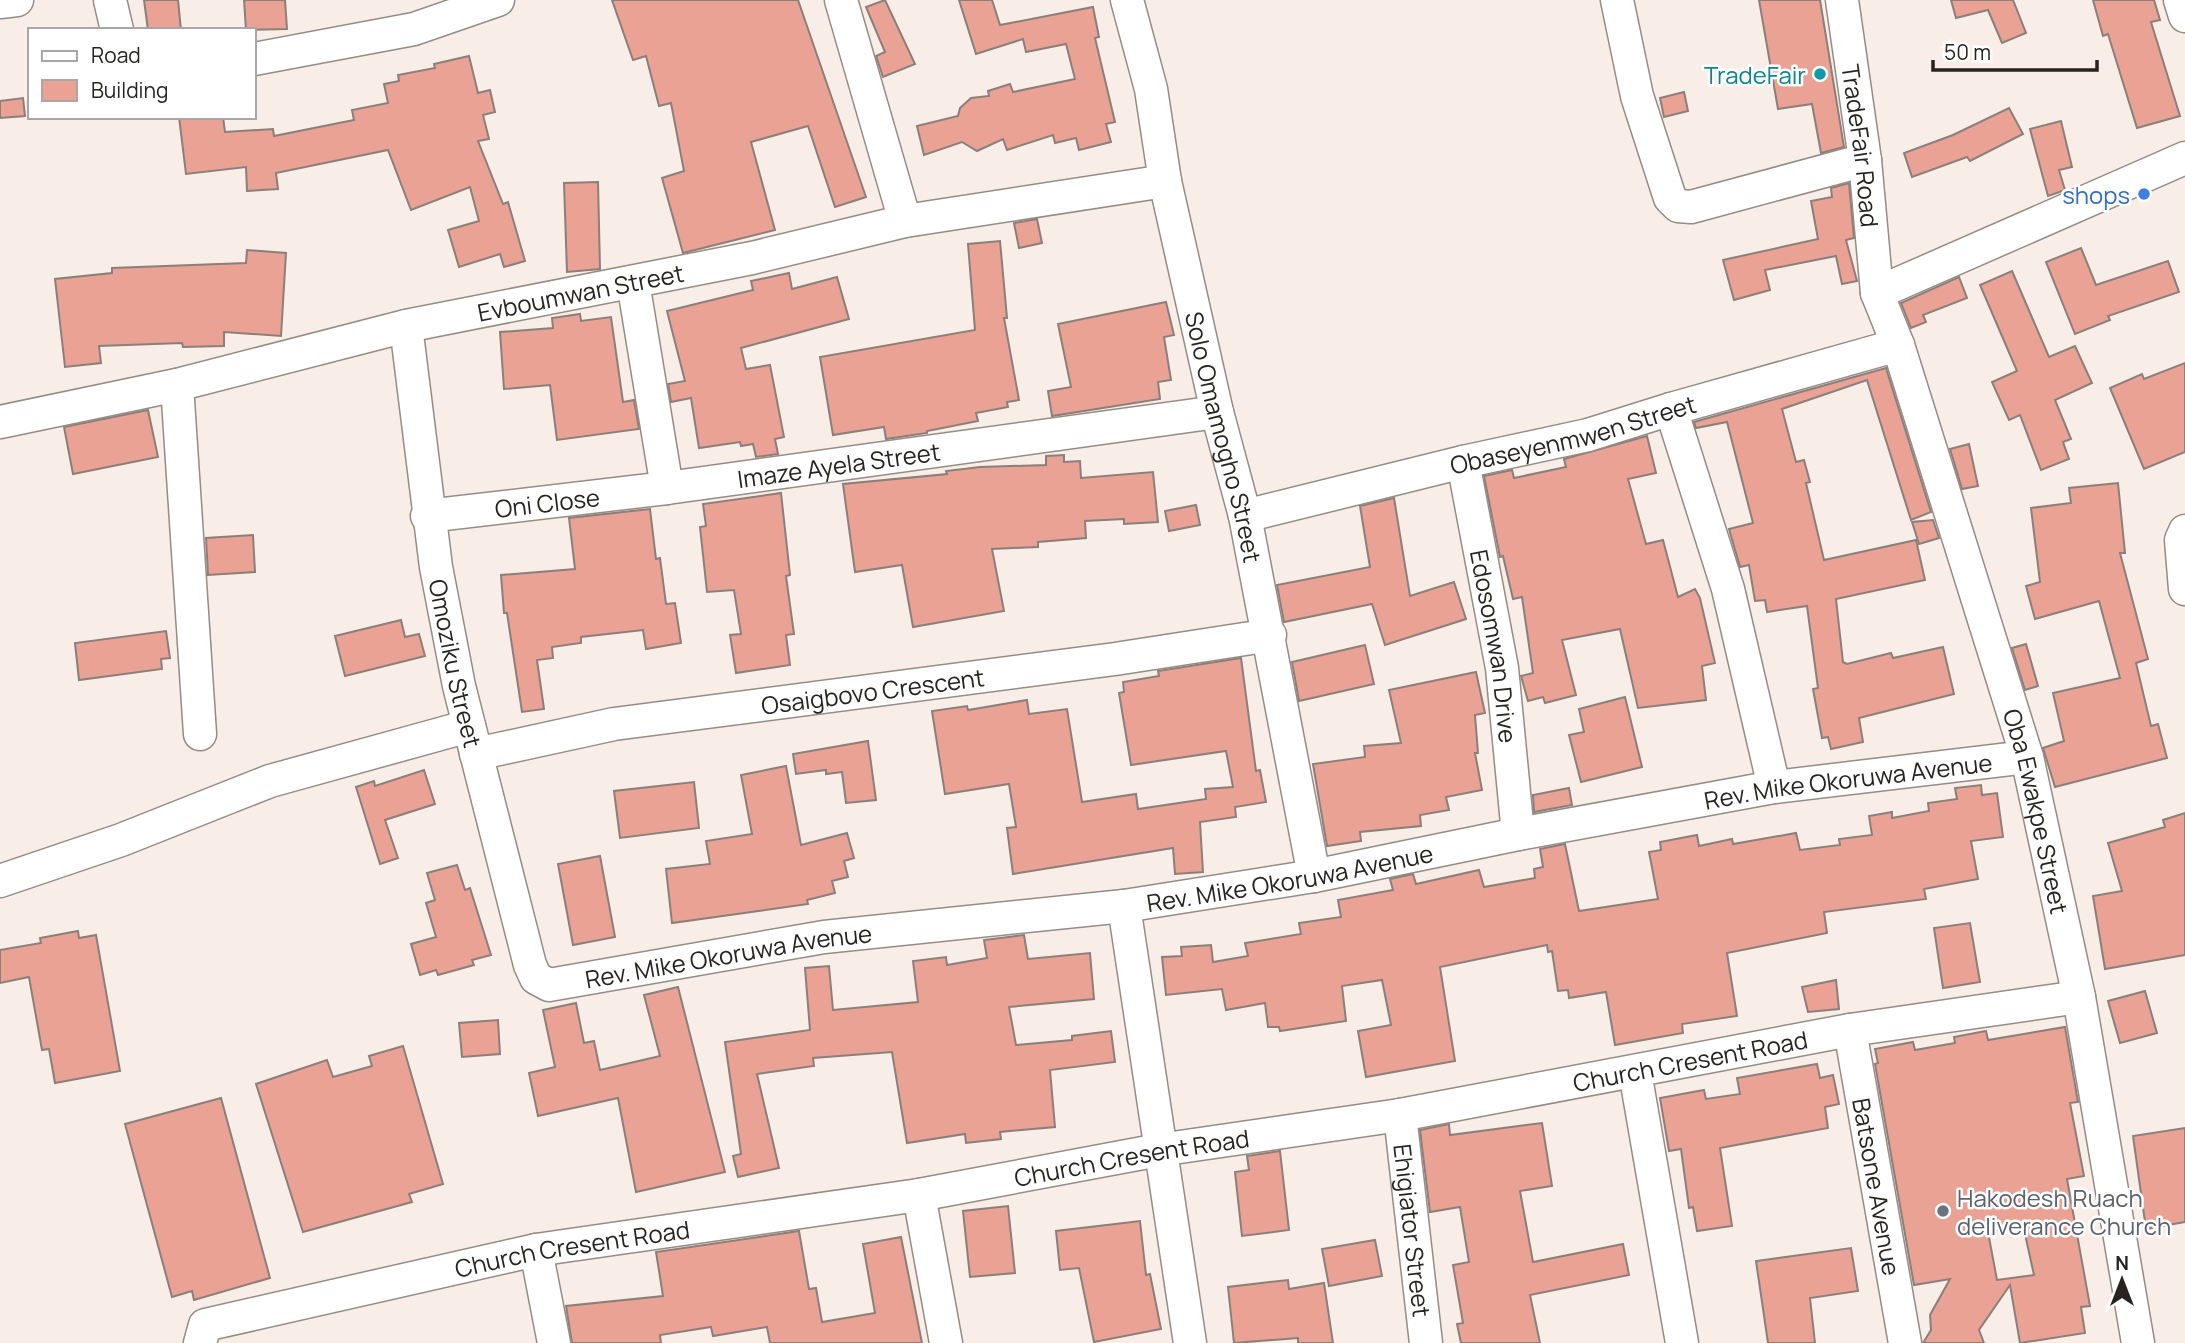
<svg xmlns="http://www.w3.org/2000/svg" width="2185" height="1343" font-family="Manrope,sans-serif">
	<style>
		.building { fill: #e9a293; stroke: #8b7f7c; stroke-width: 2; fill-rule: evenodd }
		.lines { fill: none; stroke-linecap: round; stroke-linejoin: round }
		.minor-casing { stroke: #958c85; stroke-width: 35 }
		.minor { stroke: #fff; stroke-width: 32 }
		.culture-dot { fill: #0f9aa8; stroke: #fff; stroke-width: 2.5 }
		.shop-dot { fill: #3f7fe0; stroke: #fff; stroke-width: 2.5 }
		.worship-dot { fill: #6b7280; stroke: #fff; stroke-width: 2.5 }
		.labels { text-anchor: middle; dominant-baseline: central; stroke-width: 5; stroke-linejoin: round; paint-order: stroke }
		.culture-label { font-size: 24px; fill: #0d838f; stroke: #fff; text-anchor: end }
		.street-label { font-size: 24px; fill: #262320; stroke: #fff }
		.shop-label { font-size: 24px; fill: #366cbe; stroke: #fff; text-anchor: end }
		.worship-label { font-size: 24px; fill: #5b616d; stroke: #fff; text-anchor: start }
	</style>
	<rect width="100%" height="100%" fill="#f8eee7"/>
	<g class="building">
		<path d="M144 0H178L181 30H148Z"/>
		<path d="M244 0H285L287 29 246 30Z"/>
		<path d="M612 0H798L866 197 835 207 808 126 751 142 775 230 683 253 662 178 684 171 671 103 659 106 646 56 633 60Z"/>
		<path d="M885 0 915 64 883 77 876 56 885 52 866 7Z"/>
		<path d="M959 0H992L1000 25 1093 7 1099 37 1095 38 1115 122 1106 124 1111 142 1079 150 1076 138 1055 143 1053 135 1007 150 1003 139 977 151 962 142 924 155 917 126 958 116 960 108 971 98 989 96 988 91 1010 84 1013 92 1075 79 1066 44 1026 52 1023 39 976 54Z"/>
		<path d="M1759 0H1820L1844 147 1821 153 1812 104 1778 109Z"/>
		<path d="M1951 0H2013L2026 33 2002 43 1988 10 1956 18Z"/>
		<path d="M2093 0H2154L2160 20 2151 22 2180 116 2137 128 2108 34 2103 36Z"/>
		<path d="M469 56 478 93 490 90 495 112 483 115 489 139 478 141 503 204 508 202 525 261 504 267 500 254 459 267 448 230 479 221 470 187 411 210 388 150 276 173 278 189 247 191 246 167 186 174 179 117H223L225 132 273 129 274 136 354 120 352 110 388 103 384 84 399 81 398 75 435 68 434 64Z"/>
		<path d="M1684 92 1688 111 1664 117 1660 98Z"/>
		<path d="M23 98 25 116 0 118V101Z"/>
		<path d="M2009 108 2023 134 1970 161 1967 157 1912 177 1904 153 1953 135Z"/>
		<path d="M2061 121 2072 167 2059 170 2065 190 2048 196 2030 129Z"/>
		<path d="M598 182 600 269 567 272 564 183Z"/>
		<path d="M1849 183 1854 238 1846 240 1857 281 1842 284 1836 256 1765 270 1770 290 1734 300 1723 260 1818 239 1811 201 1832 197 1831 188Z"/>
		<path d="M1037 219 1042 243 1019 248 1014 223Z"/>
		<path d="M1000 241 1007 318H1004L1019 400 1007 402 1008 407 976 413 978 421 927 431V433L886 439 884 427 833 435 820 357 975 330 968 244Z"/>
		<path d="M2081 248 2096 285 2168 261 2179 292 2108 316 2110 320 2075 334 2046 262Z"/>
		<path d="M247 250 286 253 281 336 224 332V346L183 347 182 343 99 346 101 363 65 367 55 279 112 273V268L246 263Z"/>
		<path d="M2012 271 2049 357 2075 346 2092 383 2055 400 2071 439 2063 442 2069 459 2041 470 2020 415 2009 420 1992 382 2017 371 1980 285Z"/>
		<path d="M789 273 792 289 837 277 849 319 741 348 746 369 770 365 784 437 775 439 778 454 756 457 753 444 741 446 740 442 699 448 691 398 671 402 668 384 685 381 667 311 753 290 751 281Z"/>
		<path d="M1959 277 1967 298 1923 315 1926 322 1911 328 1901 303Z"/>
		<path d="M1166 302 1174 335 1164 337 1171 380 1158 382 1160 399 1052 416 1048 391 1071 387 1058 324Z"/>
		<path d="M580 314 581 321 611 317 623 402 634 400 639 429 557 440 550 385 504 389 500 332 553 328 552 318Z"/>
		<path d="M2185 363V452L2144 469 2110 388 2142 374 2144 379Z"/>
		<path d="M1886 368 1931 512 1911 520 1867 380 1782 409 1796 462 1804 460 1810 482 1806 483 1824 560 1916 540 1925 580 1836 599 1843 662 1847 664 1891 653 1893 658 1943 647 1954 694 1859 718 1863 742 1831 749 1828 737 1822 738 1813 689 1818 688 1807 606 1767 612 1765 600 1755 601 1749 565 1740 567 1729 529 1753 523 1727 422 1696 428 1694 422Z"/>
		<path d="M148 410 158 457 73 474 64 427Z"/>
		<path d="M1647 436 1656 473 1628 479 1646 544 1663 540 1678 597 1695 589 1700 598 1715 663 1702 666 1706 700 1638 708 1620 629 1562 640 1576 695 1545 703 1543 697 1528 701 1521 676 1533 673 1522 597 1513 599 1503 556 1500 557 1484 476 1512 470 1514 478 1566 467 1564 459Z"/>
		<path d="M1969 444 1978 486 1962 489 1950 449Z"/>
		<path d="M1064 455V462L1080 461 1081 478 1153 472 1158 522 1124 524V519L1085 521 1086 538 1038 542V547L992 549 1004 611 913 627 902 565 855 572 843 484 947 474 946 471 980 467 1046 465V456Z"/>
		<path d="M2118 483 2125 553H2120L2148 659 2136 663 2151 726 2158 724 2167 758 2055 787 2043 748 2064 741 2053 693 2120 678 2099 601 2035 619 2026 586 2040 582 2031 508 2071 503 2069 488Z"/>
		<path d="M781 493 790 575 786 576 794 634 786 635 790 665 736 673 730 635 741 634 734 590 707 592 700 527 706 526 703 504Z"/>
		<path d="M1394 498 1410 596 1454 582 1466 619 1385 645 1372 604 1284 622 1277 585 1370 567 1360 506Z"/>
		<path d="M1196 505 1200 525 1169 531 1165 511Z"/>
		<path d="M650 509 656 559 660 558 666 604 675 603 681 643 646 649 643 630 581 637V643L552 647 553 658 537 660 544 709 522 712 507 613H504L501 575 575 569 569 518Z"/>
		<path d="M1933 520 1939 538 1919 544 1912 522Z"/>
		<path d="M253 535 255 572 208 575 206 538Z"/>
		<path d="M401 620 405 637 419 634 425 656 345 676 335 636Z"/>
		<path d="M166 631 170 658 161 659 162 669 79 680 75 643Z"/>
		<path d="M2026 644 2038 686 2025 690 2012 648Z"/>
		<path d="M1365 645 1374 684 1299 701 1292 662Z"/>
		<path d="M1241 658 1256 771 1260 770 1266 802 1235 807 1236 817 1200 822 1203 872 1175 874 1173 848 1013 874 1007 828 1016 827 1009 784 945 794 932 711 967 706 968 710 1027 700 1029 714 1067 709 1082 802 1136 794 1138 809 1206 799 1205 789 1233 787 1226 751 1131 765 1119 693 1124 692 1123 682 1159 676 1158 671Z"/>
		<path d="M1476 672 1485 713 1475 715 1478 753H1475L1482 790 1446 797 1449 810 1420 815 1421 826 1360 832 1361 841 1327 846 1313 764 1365 757 1364 746 1401 743 1389 690Z"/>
		<path d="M1625 697 1642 767 1581 782 1569 735 1584 732 1579 709Z"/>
		<path d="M868 741 876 800 846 803 842 772 826 774V770L796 774 793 754Z"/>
		<path d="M786 766 801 845 847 833 854 858 844 861 848 877 832 881 835 893 807 900 808 904 672 923 666 869 710 864 706 841 752 834 741 775Z"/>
		<path d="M424 770 435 804 385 820 398 858 380 864 356 787 374 781 375 786Z"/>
		<path d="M694 782 699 828 620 838 614 791Z"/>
		<path d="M1981 785 1982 795 1997 793 2003 837 1971 841 1978 879 1924 889 1926 899 1824 912 1827 933 1727 953 1737 1016 1682 1024 1683 1033 1615 1045 1606 992 1569 998 1568 990 1558 991 1552 951 1548 952 1547 945 1440 967 1455 1061 1366 1077 1358 1031 1391 1025 1382 980 1342 986 1346 1021 1280 1031 1279 1027H1268L1265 1003 1226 1010 1222 989 1166 995 1162 957 1182 956 1181 947 1211 945 1213 962 1248 956 1245 943 1301 934 1299 923 1341 917 1338 900 1393 890 1390 879 1413 874 1416 884 1479 870 1484 887 1535 878 1534 869 1543 867 1540 849 1565 844 1579 911 1658 899 1649 852 1661 850 1660 842 1697 835 1699 846 1732 839 1733 844 1796 833 1800 850 1840 845 1839 839 1872 835 1869 816 1892 812V818L1929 811 1928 803 1957 799 1955 788Z"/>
		<path d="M1569 788 1572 805 1534 812 1533 795Z"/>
		<path d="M2185 813V955L2105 969 2093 896 2122 891 2108 843 2165 827 2163 820Z"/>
		<path d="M600 856 615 937 573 945 558 864Z"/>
		<path d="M457 865 465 890 470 888 491 955 472 960 474 965 438 975 436 970 420 975 411 944 436 937 426 903 435 900 427 873Z"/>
		<path d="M1970 923 1980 982 1943 988 1934 928Z"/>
		<path d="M78 931 79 938 96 935 120 1071 55 1083 49 1049 42 1050 29 977 0 983V950L41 943 40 938Z"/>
		<path d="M1024 935 1028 959 1090 953 1094 999 1009 1007 1016 1045 1072 1040V1036L1111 1031 1115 1062 1050 1070 1055 1127 1000 1132 1001 1139 966 1143 965 1134 907 1143 892 1052 813 1058 814 1066 757 1074 779 1168 738 1177 733 1156 741 1154 725 1042 810 1030 805 968 829 966 833 1010 918 1002 913 961 946 957 947 965 987 958 984 940Z"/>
		<path d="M1836 980 1839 1009 1808 1012 1802 987Z"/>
		<path d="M678 987 725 1172 636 1192 618 1098 538 1116 529 1073 555 1067 543 1010 576 1003 584 1043 594 1041 600 1070 660 1056 644 995Z"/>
		<path d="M2145 991 2157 1033 2120 1043 2108 1001Z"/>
		<path d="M498 1020 500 1054 462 1057 459 1023Z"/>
		<path d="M2065 1027 2078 1102 2070 1103 2084 1176 2067 1179 2090 1306 2081 1307 2085 1333 2020 1343 2010 1285 1979 1330 1984 1343H1923L1931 1330 1930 1315 1950 1279 1914 1285 1875 1064 1878 1063 1875 1049 1913 1042 1915 1050 1955 1043 1954 1037 1986 1031 1988 1040ZM2023 1225 2034 1275 1997 1280 1988 1232Z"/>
		<path d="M403 1046 443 1184 409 1194 412 1202 303 1232 256 1084 327 1060 333 1077 372 1066 369 1056Z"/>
		<path d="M1817 1064 1820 1078 1833 1075 1839 1104 1825 1107 1828 1128 1720 1148 1732 1226 1697 1231 1693 1207 1689 1208 1681 1149 1669 1151 1660 1098 1704 1090 1706 1099 1740 1094 1737 1078Z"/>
		<path d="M221 1098 270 1278 194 1300 192 1291 172 1297 125 1124Z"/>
		<path d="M1542 1123 1552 1186 1520 1191 1533 1262 1623 1244 1629 1275 1530 1295 1540 1343H1461L1457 1324 1463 1323 1453 1265 1469 1262 1460 1207 1430 1212 1420 1130 1449 1124 1450 1135Z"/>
		<path d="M2185 1128V1222L2146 1229 2133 1136Z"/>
		<path d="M1280 1151 1289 1230 1242 1236 1235 1172 1249 1170 1247 1156Z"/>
		<path d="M1008 1206 1015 1273 970 1277 963 1211Z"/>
		<path d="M1140 1221 1146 1275 1150 1274 1161 1329 1094 1342 1079 1268 1060 1270 1056 1231Z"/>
		<path d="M799 1231 809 1289 816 1288 822 1322 875 1313 863 1244 901 1237 922 1343H770L767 1327 713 1336 711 1327 660 1335 661 1343H572L566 1306 663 1296 656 1252Z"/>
		<path d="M1375 1240 1382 1276 1329 1286 1322 1249Z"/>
		<path d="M1851 1248 1858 1291 1810 1298 1815 1343H1768L1756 1261Z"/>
		<path d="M1288 1280 1289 1289 1324 1283 1333 1343H1298V1338L1234 1343 1228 1287Z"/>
	</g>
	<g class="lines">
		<g class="minor-casing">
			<g id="minor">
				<path d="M110 0 117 30"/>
				<path d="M841 0 905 221"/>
				<path id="s1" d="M1127 0 1151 89 1165 181 1217 412 1245 516 1314 876"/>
				<path d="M1617 0 1637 96 1670 198 1678 206 1691 207 1865 160"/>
				<path id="s2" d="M1842 0 1865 160 1877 293 1898 345 2027 757 2079 997 2138 1343"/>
				<path d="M2180 0 2185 16"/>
				<path d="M0 2 17 0"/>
				<path d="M254 59 414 29 498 0"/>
				<path id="s3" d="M633 282 667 488 1217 412"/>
				<path d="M1877 293 2185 158"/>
				<path id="s4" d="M406 326 436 567 459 686 530 965 536 978 549 985 824 937 1124 906 1314 876 1518 834 1774 787 2027 757"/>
				<path d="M177 385 200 734"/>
				<path d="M1671 409 1728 589 1774 787"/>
				<path id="s5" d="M0 422 177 385 406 326 752 258 905 221 1165 181"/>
				<path id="s6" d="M1463 462 1502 668 1518 834"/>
				<path id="s7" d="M427 516 667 488"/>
				<path id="s8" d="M1245 516 1463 462 1588 435 1671 409 1898 345"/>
				<path d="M2185 531 2181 540 2185 589"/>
				<path id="s9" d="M476 754 614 724 1115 659 1270 635"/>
				<path d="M0 881 121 840 270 781 469 726"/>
				<path d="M1124 906 1190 1343"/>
				<path id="s10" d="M1850 1030 1905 1343"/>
				<path d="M1635 1072 1682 1343"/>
				<path id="s11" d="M1400 1115 1426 1343"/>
				<path d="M919 1195 946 1343"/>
				<path d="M536 1250 554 1343"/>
				<path id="s12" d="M200 1343 205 1325 536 1250 919 1195 1159 1150 1400 1115 1850 1030 2079 997"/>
			</g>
		</g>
		<use href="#minor" class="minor"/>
	</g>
	<circle class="culture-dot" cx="1820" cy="74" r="7"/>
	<circle class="shop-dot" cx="2144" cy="194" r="7"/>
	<circle class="worship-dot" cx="1943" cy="1211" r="7"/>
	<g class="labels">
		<g class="culture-label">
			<text x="1806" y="74">TradeFair</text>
		</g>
		<g class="street-label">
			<text stroke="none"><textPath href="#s2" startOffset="147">TradeFair Road</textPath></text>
			<text stroke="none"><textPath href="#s5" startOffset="595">Evboumwan Street</textPath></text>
			<text stroke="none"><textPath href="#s8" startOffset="338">Obaseyenmwen Street</textPath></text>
			<text stroke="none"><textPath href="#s1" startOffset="448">Solo Omamogho Street</textPath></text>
			<text stroke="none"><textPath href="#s3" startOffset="382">Imaze Ayela Street</textPath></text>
			<text stroke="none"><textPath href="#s7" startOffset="121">Oni Close</textPath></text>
			<text stroke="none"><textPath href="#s6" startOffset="187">Edosomwan Drive</textPath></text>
			<text stroke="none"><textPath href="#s4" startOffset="341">Omoziku Street</textPath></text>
			<text stroke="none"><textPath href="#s9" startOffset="402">Osaigbovo Crescent</textPath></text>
			<text stroke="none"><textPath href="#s4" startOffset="1997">Rev. Mike Okoruwa Avenue</textPath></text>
			<text stroke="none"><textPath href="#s2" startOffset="838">Oba Ewakpe Street</textPath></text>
			<text stroke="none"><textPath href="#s4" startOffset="1430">Rev. Mike Okoruwa Avenue</textPath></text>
			<text stroke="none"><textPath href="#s4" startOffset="863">Rev. Mike Okoruwa Avenue</textPath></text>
			<text stroke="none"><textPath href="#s12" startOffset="1528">Church Cresent Road</textPath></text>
			<text stroke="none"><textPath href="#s12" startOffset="961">Church Cresent Road</textPath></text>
			<text stroke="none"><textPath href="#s10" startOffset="159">Batsone Avenue</textPath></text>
			<text stroke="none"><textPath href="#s11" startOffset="116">Ehigiator Street</textPath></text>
			<text stroke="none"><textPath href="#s12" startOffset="394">Church Cresent Road</textPath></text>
		</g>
		<g class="shop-label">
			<text x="2130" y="194">shops</text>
		</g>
		<g class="worship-label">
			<text x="1957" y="1197">Hakodesh Ruach<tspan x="1957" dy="28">deliverance Church</tspan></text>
		</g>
	</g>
	<rect x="28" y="28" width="228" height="91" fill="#ffffff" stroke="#a8a7a6" stroke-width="2"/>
	<rect x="42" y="51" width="35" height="10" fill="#ffffff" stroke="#a8a7a6" stroke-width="2"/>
	<text x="91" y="63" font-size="21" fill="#262320">Road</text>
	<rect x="42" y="80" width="35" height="21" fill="#e9a293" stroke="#a8a7a6" stroke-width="2"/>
	<text x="91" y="98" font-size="21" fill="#262320">Building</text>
	<g transform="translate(2122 1280)" stroke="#ffffff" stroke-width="5" paint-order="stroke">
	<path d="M0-5L12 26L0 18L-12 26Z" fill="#262320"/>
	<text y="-10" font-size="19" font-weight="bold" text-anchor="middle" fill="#262320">N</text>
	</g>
	<path d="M1933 60v10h164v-10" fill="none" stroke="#262320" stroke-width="3.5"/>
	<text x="1944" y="60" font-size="21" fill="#262320" stroke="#ffffff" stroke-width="5" paint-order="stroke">50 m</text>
</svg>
